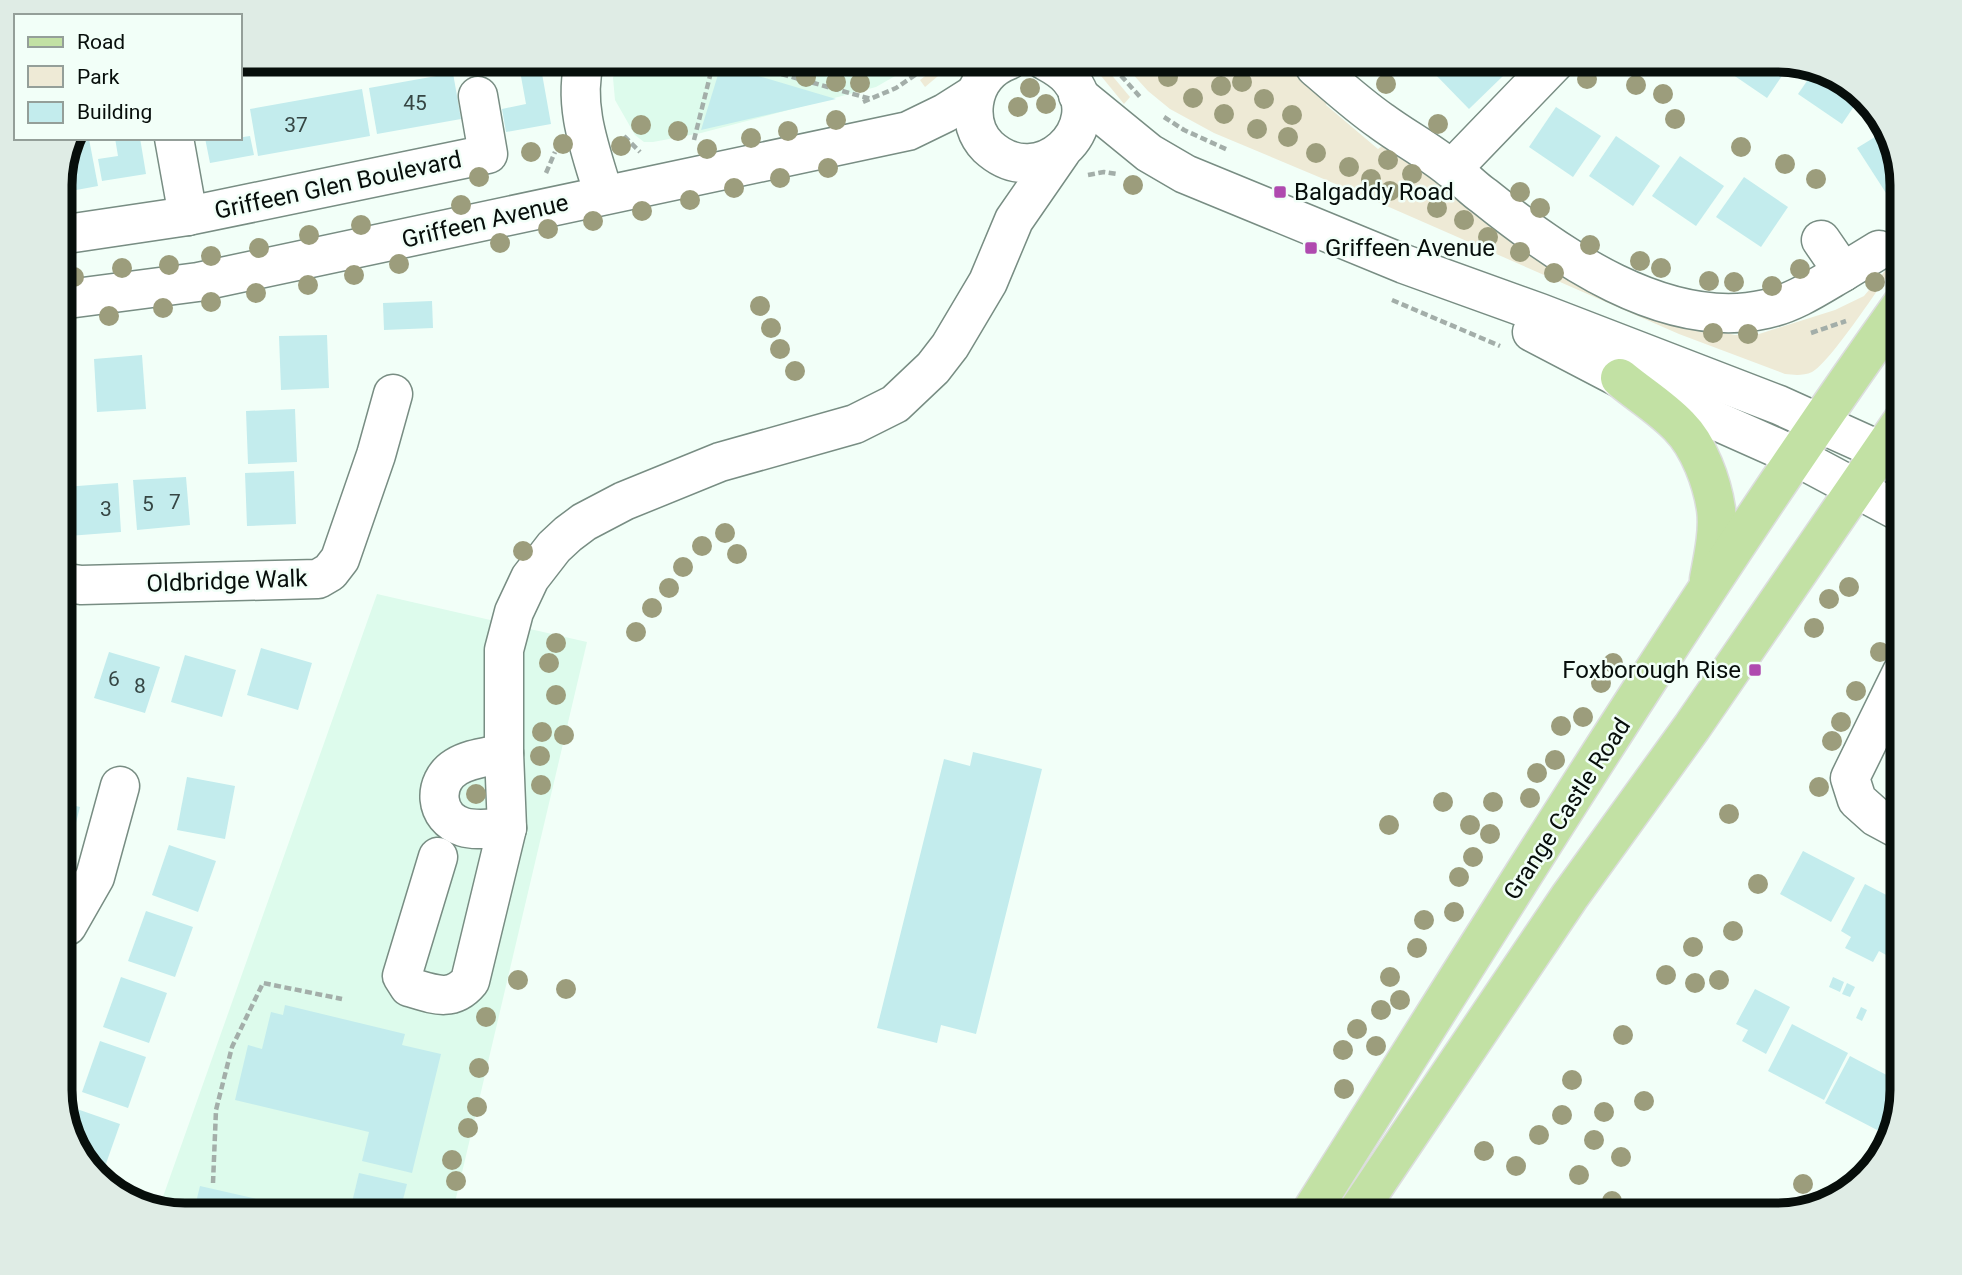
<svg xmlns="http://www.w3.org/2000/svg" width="1962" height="1275" font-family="Roboto,sans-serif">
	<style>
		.built { fill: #ddfbec }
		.green { fill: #eeead6 }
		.building { fill: #c3eced }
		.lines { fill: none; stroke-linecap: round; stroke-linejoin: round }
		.minor-casing { stroke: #788d83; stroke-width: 41 }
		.major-casing { stroke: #dcdddd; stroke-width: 41 }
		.path { stroke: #a3aea9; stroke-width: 4.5; stroke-dasharray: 7 3.5; stroke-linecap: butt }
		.minor { stroke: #fff; stroke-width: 38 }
		.major { stroke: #c2e1a4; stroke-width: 38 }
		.tree { fill: #9c9d7c }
		.poi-dot { fill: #af4aaf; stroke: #f2fff8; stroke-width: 2.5 }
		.labels { text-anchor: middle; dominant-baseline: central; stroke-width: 5; stroke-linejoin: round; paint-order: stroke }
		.number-label { font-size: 21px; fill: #364644 }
		.street-label { font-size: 24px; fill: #070e0b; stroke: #f2fff8 }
		.poi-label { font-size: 24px; fill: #070e0b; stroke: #f2fff8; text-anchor: start }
		.rim { fill: none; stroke: #070e0b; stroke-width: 9 }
	</style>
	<rect width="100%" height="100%" fill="#f2fff8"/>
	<g class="built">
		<path d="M619 60H923L876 87 701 133 653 142H644L635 135 615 100 613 78Z"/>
		<path d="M377 594 587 642 452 1215H185L159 1208Z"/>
	</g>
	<g class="green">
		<path d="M946 60H957L925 87 920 80Z"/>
		<path d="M1088 60H1099L1130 97 1124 104Z"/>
		<path d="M1120 60H1290L1326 90 1328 101 1326 105 1378 149 1385 144 1663 319 1735 335 1759 334 1835 310 1864 296 1894 260 1897 262C1882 283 1830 363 1812 372 1803 376 1794 375 1785 374L1679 334 1357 193 1214 133 1170 109 1148 91Z"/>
	</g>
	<g class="building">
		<path d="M774 60H916V70L773 65Z"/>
		<path d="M1407 60H1428L1417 70Z"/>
		<path d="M1444 60H1489L1504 75 1469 109 1432 71Z"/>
		<path d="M1681 60H1706L1699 71Z"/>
		<path d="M1729 60H1777L1790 64 1767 98 1723 68Z"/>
		<path d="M721 65 836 99 701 130Z"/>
		<path d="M541 68 551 124 506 132 502 109 526 104 520 71Z"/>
		<path d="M1814 71 1846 80 1861 96 1842 124 1798 94Z"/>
		<path d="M453 73 461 119 377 134 369 88Z"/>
		<path d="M362 89 370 136 258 156 250 109Z"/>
		<path d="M1556 107 1601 136 1573 177 1529 147Z"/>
		<path d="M1888 129 1902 183 1886 193 1857 148Z"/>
		<path d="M250 136 254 155 210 163 205 138 230 139Z"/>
		<path d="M1616 136 1660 166 1633 206 1589 176Z"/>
		<path d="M115 138H140L146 174 102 181 98 159 118 156Z"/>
		<path d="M89 139 98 186 60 193V177L76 142Z"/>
		<path d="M1680 156 1724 186 1696 226 1652 196Z"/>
		<path d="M1744 177 1788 207 1761 247 1716 217Z"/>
		<path d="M432 301 433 328 384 330 383 303Z"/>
		<path d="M327 335 329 388 281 390 279 336Z"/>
		<path d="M142 355 146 409 97 412 94 359Z"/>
		<path d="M295 409 297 462 248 464 246 411Z"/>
		<path d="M294 471 296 524 247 526 245 473Z"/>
		<path d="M186 477 190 525 137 530 133 480Z"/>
		<path d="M118 483 121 532 68 536 64 487Z"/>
		<path d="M261 648 312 663 298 710 247 695Z"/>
		<path d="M109 652 160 667 145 713 94 698Z"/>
		<path d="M60 655 75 659 60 706Z"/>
		<path d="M185 655 236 670 222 717 171 702Z"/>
		<path d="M973 752 1042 769 976 1034 941 1025 937 1043 877 1028 944 759 970 766Z"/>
		<path d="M187 777 235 786 225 839 177 830Z"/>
		<path d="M60 802 80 807 68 854 60 852Z"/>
		<path d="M169 845 216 861 198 912 152 895Z"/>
		<path d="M1803 851 1855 878 1831 922 1780 894Z"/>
		<path d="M1865 884 1902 903V946L1895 960 1879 951 1873 962 1845 948 1851 937 1841 931Z"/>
		<path d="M146 911 193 927 175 977 128 961Z"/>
		<path d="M121 977 167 993 149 1043 103 1027Z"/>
		<path d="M1833 977 1844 982 1840 992 1829 987Z"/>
		<path d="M1847 983 1855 987 1850 997 1842 994Z"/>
		<path d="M1755 989 1790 1007 1766 1054 1742 1041 1748 1030 1736 1024Z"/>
		<path d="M285 1005 405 1034 402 1045 441 1054 412 1173 362 1161 369 1132 235 1100 248 1045 262 1049 271 1012 283 1015Z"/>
		<path d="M1861 1007 1867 1010 1862 1021 1856 1018Z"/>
		<path d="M1792 1024 1848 1053 1824 1100 1768 1071Z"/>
		<path d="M100 1041 146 1057 128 1108 82 1092Z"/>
		<path d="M1850 1056 1902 1083V1093L1881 1132 1825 1103Z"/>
		<path d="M74 1108 120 1124 102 1175 95 1172 76 1152 68 1125Z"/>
		<path d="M1894 1112 1896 1113 1888 1139 1882 1136Z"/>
		<path d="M359 1173 407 1184 399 1215H349Z"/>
		<path d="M200 1186 322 1214V1215H193Z"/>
	</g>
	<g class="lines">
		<g class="minor-casing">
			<g id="minor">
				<path d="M585 60C572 104 591 152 604 195"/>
				<path d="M1009 60C990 67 977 82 974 103 972 119 976 135 988 147 1040 195 1109 126 1070 79 1063 70 1053 65 1044 60"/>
				<path d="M1315 67C1336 85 1358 105 1381 121 1404 138 1429 151 1451 169 1463 177 1472 188 1484 196 1557 255 1666 332 1766 309 1794 303 1819 286 1843 272"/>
				<path d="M1078 95 1149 153 1185 174 1404 264 1540 313 1779 405 1883 452 1902 466"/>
				<path d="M174 138 188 216"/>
				<path d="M1452 169 1557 60"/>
				<path d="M60 235 188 216 488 154 478 96"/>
				<path d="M1821 240 1843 272 1879 250"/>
				<path d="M60 300 198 282 908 131 945 113 975 94"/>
				<path d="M1532 332 1620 378 1795 456 1902 513"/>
				<path d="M60 582 81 585 318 579 330 572 340 559 376 455 393 394"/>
				<path d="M1902 672 1850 778 1857 800 1876 817 1902 831"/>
				<path d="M504 753C489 757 470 758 456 767 432 782 434 818 463 827 476 831 493 828 507 828"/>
				<path d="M438 857 402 976 409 987C433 994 452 1003 470 981L507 828 504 753V650L514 612 530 578 554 547 568 534 584 522 624 501 720 462 855 424 895 404 933 368 950 346 988 282 1014 220 1061 152"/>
				<path d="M60 925 67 926 95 877 120 786"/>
			</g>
		</g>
		<g class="major-casing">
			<g id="major">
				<path d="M1620 378C1639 394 1662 408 1679 426 1699 446 1712 482 1716 509 1719 531 1713 558 1709 579"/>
				<path d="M1309 1215C1502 909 1692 599 1902 304"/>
				<path d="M1355 1215 1570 896 1692 727 1902 421"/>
			</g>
		</g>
		<g class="path">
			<path d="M731 60 871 99"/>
			<path d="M1107 60 1141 98"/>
			<path d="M1271 60 1280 68"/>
			<path d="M769 70V60"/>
			<path d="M863 102 896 88 937 60"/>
			<path d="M1164 117 1184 130 1228 150"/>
			<path d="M624 136 640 152"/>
			<path d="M694 140 714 60"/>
			<path d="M546 173 555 152"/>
			<path d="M1088 175 1104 172 1117 174"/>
			<path d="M1392 300 1500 346"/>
			<path d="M1811 333 1846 321"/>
			<path d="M213 1183 216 1110 232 1047 263 983 342 999"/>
		</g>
		<use href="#minor" class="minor"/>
		<use href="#major" class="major"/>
	</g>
	<g class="tree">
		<circle cx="806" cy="77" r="10"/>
		<circle cx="1168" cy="77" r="10"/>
		<circle cx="1587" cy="79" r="10"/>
		<circle cx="836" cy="82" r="10"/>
		<circle cx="1242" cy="82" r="10"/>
		<circle cx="860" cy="83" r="10"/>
		<circle cx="1386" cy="84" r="10"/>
		<circle cx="1636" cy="85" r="10"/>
		<circle cx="1221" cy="86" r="10"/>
		<circle cx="1030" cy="88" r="10"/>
		<circle cx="1663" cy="94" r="10"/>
		<circle cx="1193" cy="98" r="10"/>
		<circle cx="1264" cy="99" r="10"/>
		<circle cx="1046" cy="104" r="10"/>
		<circle cx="1018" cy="107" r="10"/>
		<circle cx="1224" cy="114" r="10"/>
		<circle cx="1292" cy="115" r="10"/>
		<circle cx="1675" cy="119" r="10"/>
		<circle cx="836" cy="120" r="10"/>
		<circle cx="1438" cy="124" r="10"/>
		<circle cx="641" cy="125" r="10"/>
		<circle cx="1257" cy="129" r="10"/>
		<circle cx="678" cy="131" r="10"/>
		<circle cx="788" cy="131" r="10"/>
		<circle cx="1288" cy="137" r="10"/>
		<circle cx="751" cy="138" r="10"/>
		<circle cx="563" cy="144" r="10"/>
		<circle cx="621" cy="146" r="10"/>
		<circle cx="1741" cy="147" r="10"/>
		<circle cx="707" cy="149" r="10"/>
		<circle cx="531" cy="152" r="10"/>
		<circle cx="1316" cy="153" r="10"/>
		<circle cx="1388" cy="160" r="10"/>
		<circle cx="1785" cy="164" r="10"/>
		<circle cx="1349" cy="167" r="10"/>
		<circle cx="828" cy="168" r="10"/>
		<circle cx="1412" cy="174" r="10"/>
		<circle cx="479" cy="177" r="10"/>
		<circle cx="780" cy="178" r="10"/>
		<circle cx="1371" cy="179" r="10"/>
		<circle cx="1816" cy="179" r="10"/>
		<circle cx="1133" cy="185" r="10"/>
		<circle cx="734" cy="188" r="10"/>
		<circle cx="1390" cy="191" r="10"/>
		<circle cx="1520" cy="192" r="10"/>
		<circle cx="690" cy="200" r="10"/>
		<circle cx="461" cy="205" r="10"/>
		<circle cx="1437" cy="208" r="10"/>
		<circle cx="1540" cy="208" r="10"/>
		<circle cx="642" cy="211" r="10"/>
		<circle cx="1464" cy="220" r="10"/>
		<circle cx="593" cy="221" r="10"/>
		<circle cx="361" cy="225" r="10"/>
		<circle cx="548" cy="229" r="10"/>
		<circle cx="309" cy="235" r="10"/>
		<circle cx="1488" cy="237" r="10"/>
		<circle cx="500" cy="243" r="10"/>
		<circle cx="1590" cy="245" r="10"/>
		<circle cx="259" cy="248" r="10"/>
		<circle cx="1520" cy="252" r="10"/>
		<circle cx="211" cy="256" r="10"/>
		<circle cx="1640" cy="261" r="10"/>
		<circle cx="399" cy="264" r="10"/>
		<circle cx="169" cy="265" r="10"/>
		<circle cx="122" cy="268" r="10"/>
		<circle cx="1661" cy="268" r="10"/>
		<circle cx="1800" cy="269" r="10"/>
		<circle cx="1554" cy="273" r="10"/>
		<circle cx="354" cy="275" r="10"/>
		<circle cx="74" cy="277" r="10"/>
		<circle cx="1709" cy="281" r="10"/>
		<circle cx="1734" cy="282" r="10"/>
		<circle cx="1875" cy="282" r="10"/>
		<circle cx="308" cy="285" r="10"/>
		<circle cx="1772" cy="286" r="10"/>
		<circle cx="256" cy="293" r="10"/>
		<circle cx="211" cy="302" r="10"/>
		<circle cx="760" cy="306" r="10"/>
		<circle cx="163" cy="308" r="10"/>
		<circle cx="109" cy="316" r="10"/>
		<circle cx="771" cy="328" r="10"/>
		<circle cx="1713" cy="333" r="10"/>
		<circle cx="1748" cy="334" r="10"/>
		<circle cx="780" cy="349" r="10"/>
		<circle cx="795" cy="371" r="10"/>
		<circle cx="725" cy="533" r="10"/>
		<circle cx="702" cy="546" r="10"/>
		<circle cx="523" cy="551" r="10"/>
		<circle cx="737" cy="554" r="10"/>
		<circle cx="683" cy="567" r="10"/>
		<circle cx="1849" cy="587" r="10"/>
		<circle cx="669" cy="588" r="10"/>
		<circle cx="1829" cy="599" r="10"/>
		<circle cx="652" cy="608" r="10"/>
		<circle cx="1814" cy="628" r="10"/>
		<circle cx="636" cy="632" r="10"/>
		<circle cx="556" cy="643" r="10"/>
		<circle cx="1880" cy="652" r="10"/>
		<circle cx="549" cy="663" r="10"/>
		<circle cx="1613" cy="663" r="10"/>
		<circle cx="1601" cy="683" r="10"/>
		<circle cx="1856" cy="691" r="10"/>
		<circle cx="556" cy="695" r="10"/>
		<circle cx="1583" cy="717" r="10"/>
		<circle cx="1841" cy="722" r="10"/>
		<circle cx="1561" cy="726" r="10"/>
		<circle cx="542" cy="732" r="10"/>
		<circle cx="564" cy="735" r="10"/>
		<circle cx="1832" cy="741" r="10"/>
		<circle cx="540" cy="756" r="10"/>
		<circle cx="1555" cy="760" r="10"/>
		<circle cx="1537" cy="773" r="10"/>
		<circle cx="541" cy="785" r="10"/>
		<circle cx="1819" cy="787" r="10"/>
		<circle cx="476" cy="794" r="10"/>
		<circle cx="1530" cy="798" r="10"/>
		<circle cx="1443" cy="802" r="10"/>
		<circle cx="1493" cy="802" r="10"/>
		<circle cx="1729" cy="814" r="10"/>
		<circle cx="1389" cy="825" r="10"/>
		<circle cx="1470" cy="825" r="10"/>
		<circle cx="1490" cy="834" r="10"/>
		<circle cx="1473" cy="857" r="10"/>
		<circle cx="1459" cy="877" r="10"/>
		<circle cx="1758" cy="884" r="10"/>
		<circle cx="1454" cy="912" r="10"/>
		<circle cx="1424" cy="920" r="10"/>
		<circle cx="1733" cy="931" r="10"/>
		<circle cx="1693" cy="947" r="10"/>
		<circle cx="1417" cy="948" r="10"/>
		<circle cx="1666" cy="975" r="10"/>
		<circle cx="1390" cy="977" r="10"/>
		<circle cx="518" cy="980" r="10"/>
		<circle cx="1719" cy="980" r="10"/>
		<circle cx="1695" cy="983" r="10"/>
		<circle cx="566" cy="989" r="10"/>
		<circle cx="1400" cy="1000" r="10"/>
		<circle cx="1381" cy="1010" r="10"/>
		<circle cx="486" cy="1017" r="10"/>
		<circle cx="1357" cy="1029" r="10"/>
		<circle cx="1623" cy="1035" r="10"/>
		<circle cx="1376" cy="1046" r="10"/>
		<circle cx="1343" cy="1050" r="10"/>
		<circle cx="479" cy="1068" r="10"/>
		<circle cx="1572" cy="1080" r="10"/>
		<circle cx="1344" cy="1089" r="10"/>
		<circle cx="1644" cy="1101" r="10"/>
		<circle cx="477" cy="1107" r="10"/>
		<circle cx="1604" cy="1112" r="10"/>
		<circle cx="1562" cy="1115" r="10"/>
		<circle cx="468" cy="1128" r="10"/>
		<circle cx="1539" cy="1135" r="10"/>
		<circle cx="1594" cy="1140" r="10"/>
		<circle cx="1484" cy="1151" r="10"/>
		<circle cx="1621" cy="1157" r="10"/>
		<circle cx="452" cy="1160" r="10"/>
		<circle cx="1516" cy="1166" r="10"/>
		<circle cx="1579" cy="1175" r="10"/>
		<circle cx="456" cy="1181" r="10"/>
		<circle cx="1803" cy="1184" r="10"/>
		<circle cx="1612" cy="1201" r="10"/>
	</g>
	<g class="poi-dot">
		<rect x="1273" y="185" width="14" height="14" rx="3.5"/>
		<rect x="1304" y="241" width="14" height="14" rx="3.5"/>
		<rect x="1748" y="663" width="14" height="14" rx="3.5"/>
	</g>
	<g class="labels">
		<g class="number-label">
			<text x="415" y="103">45</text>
			<text x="296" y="125">37</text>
			<text x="175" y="502">7</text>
			<text x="148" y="504">5</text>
			<text x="106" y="509">3</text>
			<text x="114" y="679">6</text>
			<text x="140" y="686">8</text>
		</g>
		<g class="street-label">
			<text transform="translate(338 185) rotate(-12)">Griffeen Glen Boulevard</text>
			<text transform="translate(485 221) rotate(-13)">Griffeen Avenue</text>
			<text transform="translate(227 581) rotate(-2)">Oldbridge Walk</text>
			<text transform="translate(1567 809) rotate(-57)">Grange Castle Road</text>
		</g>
		<g class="poi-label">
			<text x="1294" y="192">Balgaddy Road</text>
			<text x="1325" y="248">Griffeen Avenue</text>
			<text x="1741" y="670" text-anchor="end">Foxborough Rise</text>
		</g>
	</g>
	<path d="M0 0H1962V1275H0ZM185 72H1777A113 113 0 0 1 1890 185V1090A113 113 0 0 1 1777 1203H185A113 113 0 0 1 72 1090V185A113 113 0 0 1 185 72Z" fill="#dfece5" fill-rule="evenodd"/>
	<path class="rim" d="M185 72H1777A113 113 0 0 1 1890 185V1090A113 113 0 0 1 1777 1203H185A113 113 0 0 1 72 1090V185A113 113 0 0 1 185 72Z"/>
	<rect x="14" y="14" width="228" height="126" fill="#f2fff8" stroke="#949f99" stroke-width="2"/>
	<rect x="28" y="37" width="35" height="10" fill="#c2e1a4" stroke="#949f99" stroke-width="2"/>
	<text x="77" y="49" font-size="21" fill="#070e0b">Road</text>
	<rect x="28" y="66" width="35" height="21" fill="#eeead6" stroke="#949f99" stroke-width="2"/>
	<text x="77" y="84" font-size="21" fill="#070e0b">Park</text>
	<rect x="28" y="102" width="35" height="21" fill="#c3eced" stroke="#949f99" stroke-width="2"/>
	<text x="77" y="119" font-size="21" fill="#070e0b">Building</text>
</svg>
